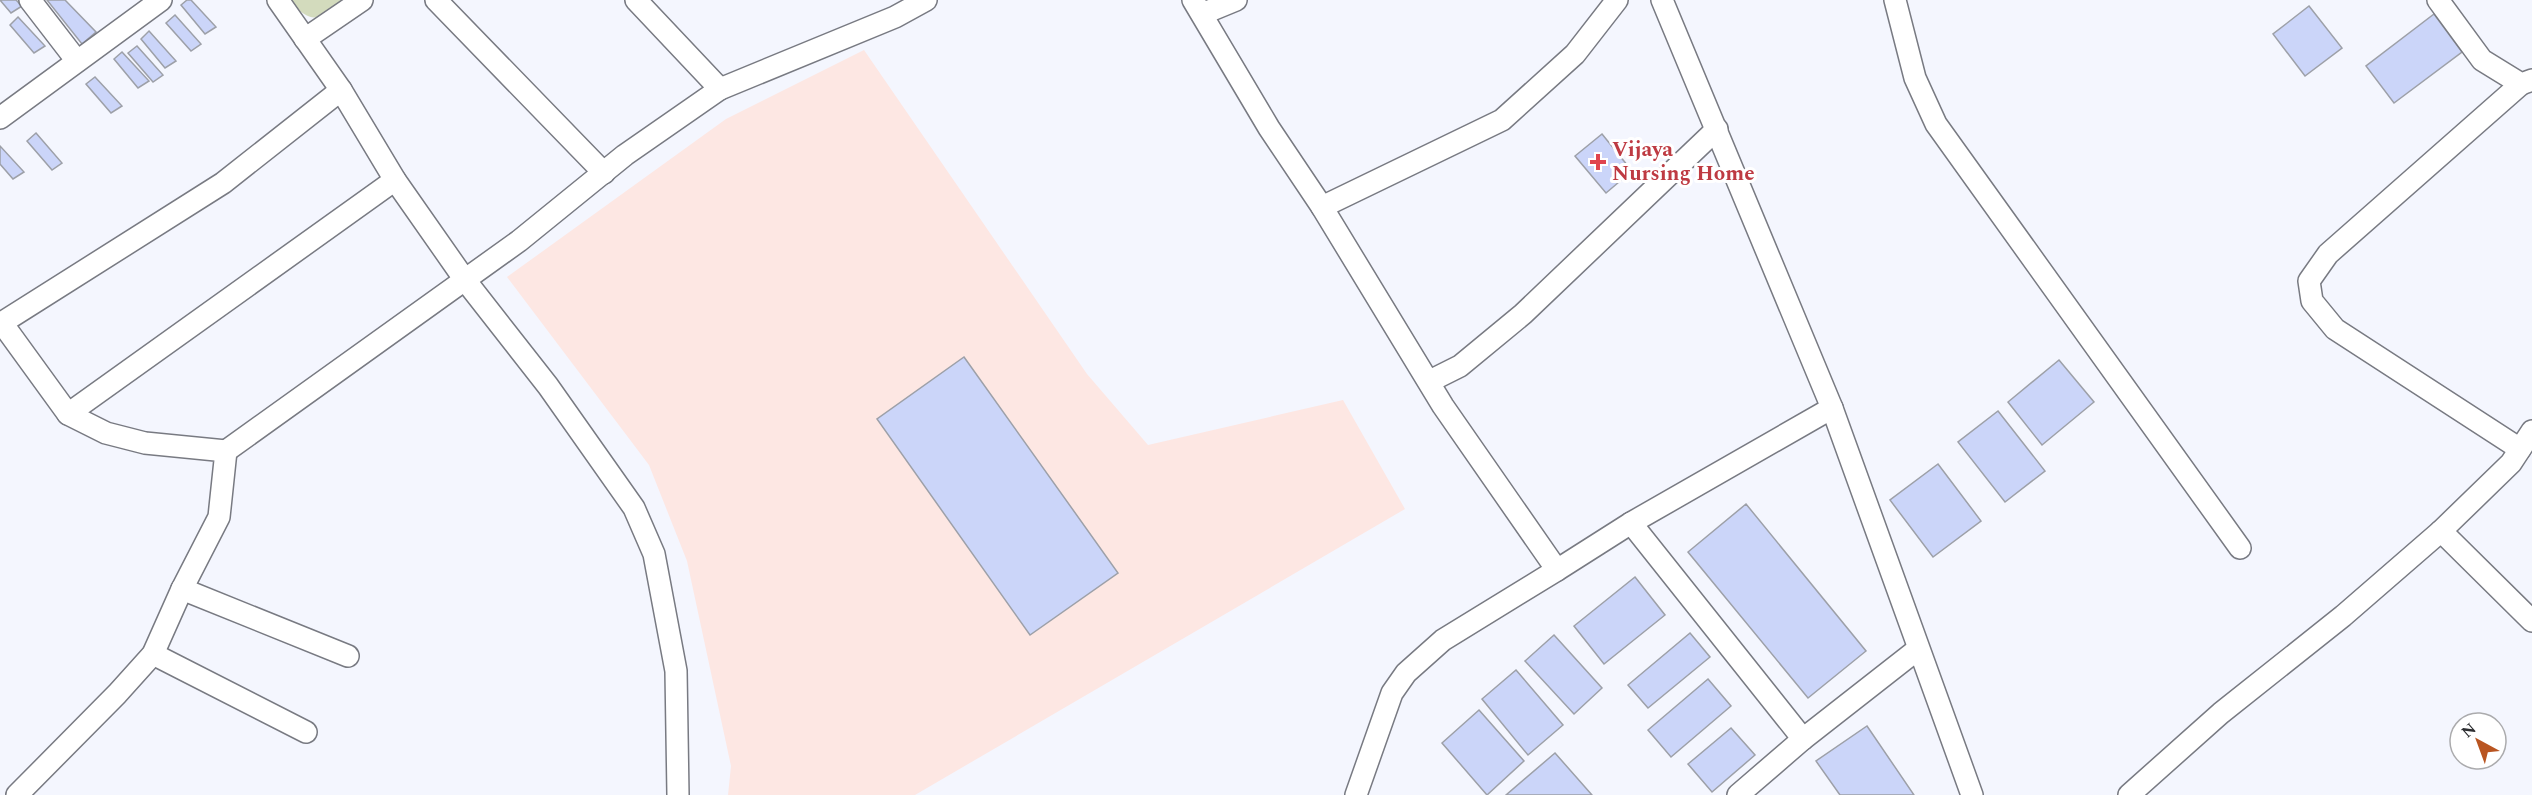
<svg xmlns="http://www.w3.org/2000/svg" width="2532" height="795" font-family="Spectral,serif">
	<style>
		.industrial { fill: #fde7e3 }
		.green { fill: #d3dbbd }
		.building { fill: #cbd5f9; stroke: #9da0a8; stroke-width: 1.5 }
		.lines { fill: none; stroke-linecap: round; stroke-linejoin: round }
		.minor-casing { stroke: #787a82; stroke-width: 24 }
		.minor { stroke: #fff; stroke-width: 21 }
		.health-dot { fill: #e0444e; stroke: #fff; stroke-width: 2 }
		.labels { text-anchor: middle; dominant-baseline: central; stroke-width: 6; stroke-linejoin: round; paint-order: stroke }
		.health-label { font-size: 21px; font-weight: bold; fill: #be3a42; stroke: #fff; text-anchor: start }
	</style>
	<rect width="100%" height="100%" fill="#f4f6fe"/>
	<path class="industrial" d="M864 50 1087 374 1148 445 1343 400 1405 509 915 795H728L731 766 687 561 649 465 507 277 726 119Z"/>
	<path class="green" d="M289 0H349C319 17 315 29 289 0Z"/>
	<g class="building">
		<path d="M0 0H16L22 6 11 13Z"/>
		<path d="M47 0H65L96 32 82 44Z"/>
		<path d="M187 0H191L216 27 205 34 181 5Z"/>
		<path d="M2309 6 2342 48 2305 76 2273 34Z"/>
		<path d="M2434 14 2462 52 2394 103 2366 66Z"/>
		<path d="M175 15 201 44 191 51 166 23Z"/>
		<path d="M18 17 45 46 34 53 10 25Z"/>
		<path d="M149 31 176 61 165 68 141 39Z"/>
		<path d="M137 46 163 75 153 82 128 53Z"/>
		<path d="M122 52 149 81 138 88 114 59Z"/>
		<path d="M95 77 122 106 111 113 86 84Z"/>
		<path d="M36 133 62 163 52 170 27 141Z"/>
		<path d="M1602 134 1632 171 1606 193 1575 156Z"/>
		<path d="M0 146 24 172 13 179 0 164Z"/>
		<path d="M964 357 1118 573 1030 635 877 419Z"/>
		<path d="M2059 360 2094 402 2042 445 2008 402Z"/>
		<path d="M1998 411 2045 471 2005 502 1958 442Z"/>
		<path d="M1938 464 1981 521 1933 557 1890 500Z"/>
		<path d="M1746 504 1866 651 1808 698 1688 552Z"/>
		<path d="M1635 577 1665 615 1604 664 1574 626Z"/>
		<path d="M1690 633 1710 657 1648 708 1628 685Z"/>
		<path d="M1554 635 1602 688 1574 714 1525 661Z"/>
		<path d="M1516 670 1563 725 1528 755 1482 699Z"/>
		<path d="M1708 679 1731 706 1671 757 1648 730Z"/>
		<path d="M1479 710 1524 761 1487 795 1442 743Z"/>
		<path d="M1867 726 1914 795H1840L1816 761Z"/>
		<path d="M1731 728 1755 755 1712 792 1688 764Z"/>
		<path d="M1555 753 1592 795H1506Z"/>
	</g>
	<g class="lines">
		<g class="minor-casing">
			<g id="minor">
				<path d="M30 0 77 61"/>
				<path d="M278 0 341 90 395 180 465 280 548 386 634 508 654 554 676 671 678 795"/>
				<path d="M436 0 604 173"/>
				<path d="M1193 0 1269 128 1322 207 1443 406 1557 570 1631 523 1832 408"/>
				<path d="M1662 0 1832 408 1972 795"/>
				<path d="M1895 0 1915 78 1936 124 2240 548"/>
				<path d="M2438 0 2482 60 2521 84 2532 80"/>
				<path d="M1202 14 1236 0"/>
				<path d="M305 39 362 0"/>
				<path d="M720 89 895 17 926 0"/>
				<path d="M0 118 161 0"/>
				<path d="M1322 207 1502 120 1575 54 1617 0"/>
				<path d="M2 323 68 414 106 433 145 443 226 451 219 517 182 589 153 654 117 694 17 795"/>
				<path d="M0 324 223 183 341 90"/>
				<path d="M1430 381 1460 366 1523 314 1717 129"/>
				<path d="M68 414 395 180"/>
				<path d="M2520 449 2335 329 2312 301 2309 281 2328 254 2521 84"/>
				<path d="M226 451 519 241 625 155 720 89 636 0"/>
				<path d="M1631 523 1803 739"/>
				<path d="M2441 531 2532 621"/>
				<path d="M182 589 348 656"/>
				<path d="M153 654 306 732"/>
				<path d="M1356 795 1392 693 1406 673 1443 640 1557 570"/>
				<path d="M1738 795 1803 739 1918 649"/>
				<path d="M2129 795 2221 713 2343 616 2441 531 2511 463 2532 431"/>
			</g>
		</g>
		<use href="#minor" class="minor"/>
	</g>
	<path class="health-dot" d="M1595 153h6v6h6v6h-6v6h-6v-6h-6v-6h6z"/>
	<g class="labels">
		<g class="health-label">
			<text x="1612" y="150">Vijaya<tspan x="1612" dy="24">Nursing Home</tspan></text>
		</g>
	</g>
	<g transform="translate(2478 741) rotate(319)"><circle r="28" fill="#ffffff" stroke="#ababad" stroke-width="1.5"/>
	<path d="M0-4.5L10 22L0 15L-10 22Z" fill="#b95521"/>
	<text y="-9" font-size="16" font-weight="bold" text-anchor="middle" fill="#2d2e31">N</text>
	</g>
</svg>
